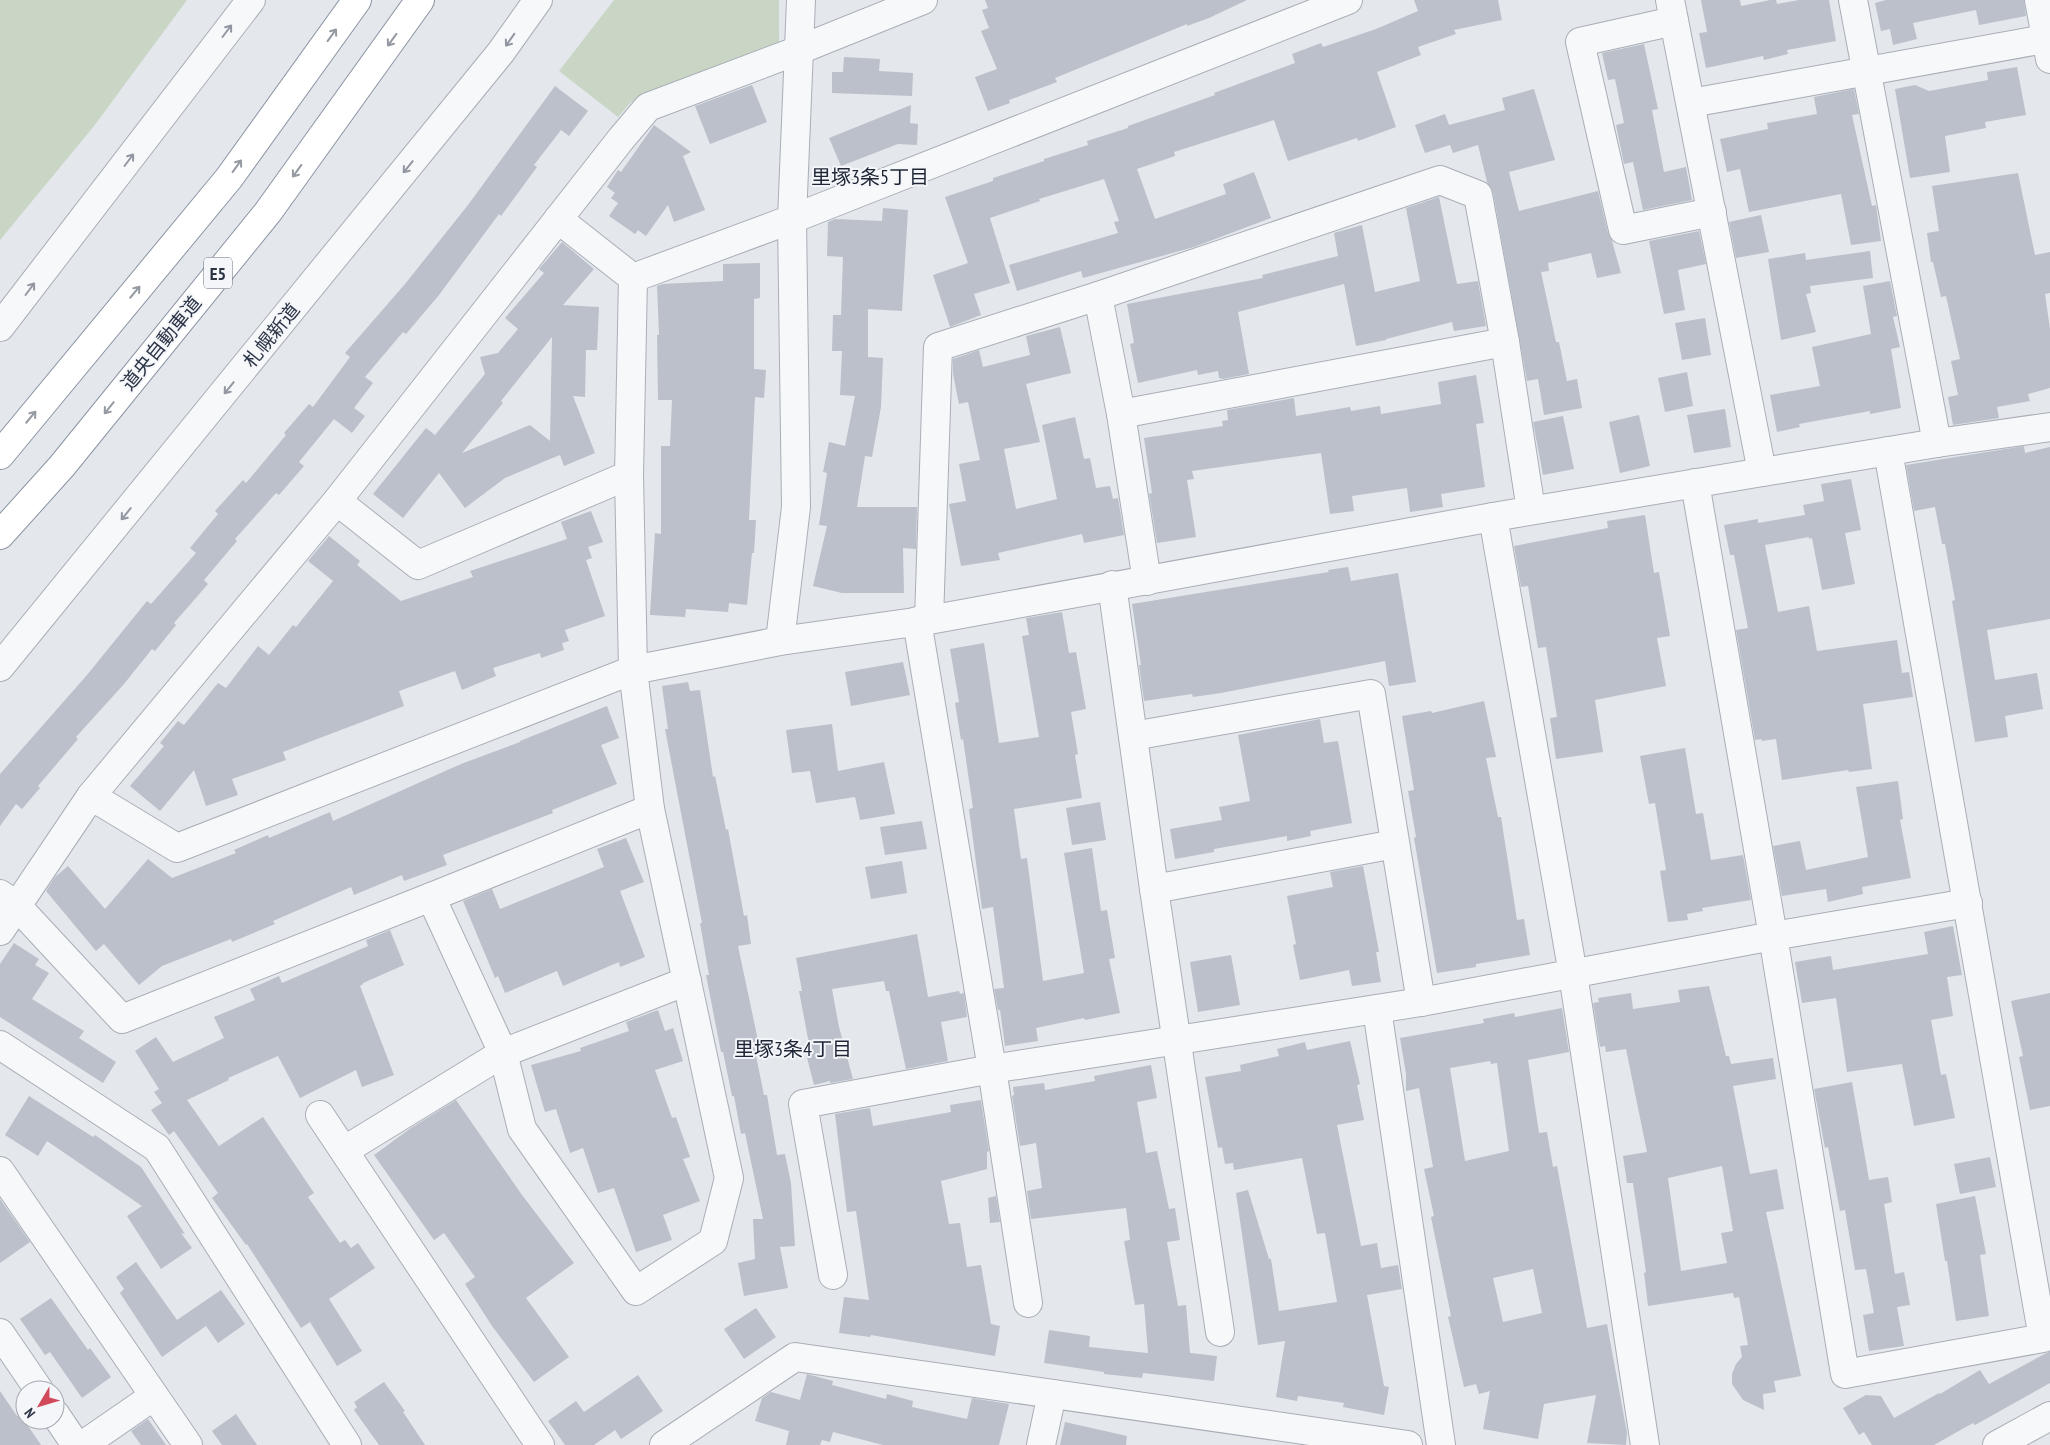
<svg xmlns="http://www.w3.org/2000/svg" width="2050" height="1445" font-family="'PT Sans Narrow','Noto Sans JP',sans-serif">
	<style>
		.green { fill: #c9d6c5 }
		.building { fill: #bbc0ca; fill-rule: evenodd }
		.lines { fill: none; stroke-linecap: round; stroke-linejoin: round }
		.minor-casing { stroke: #a9aeb7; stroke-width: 30 }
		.highway-casing { stroke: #8b94a3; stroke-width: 30 }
		.minor { stroke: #f7f8fa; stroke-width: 28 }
		.highway { stroke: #fff; stroke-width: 28 }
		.oneway { stroke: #9196a0 }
		.oneway2 { stroke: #959aa2 }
		.labels { text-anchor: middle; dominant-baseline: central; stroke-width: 4; stroke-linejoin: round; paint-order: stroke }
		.shield { fill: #f4f6f9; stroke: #676e7b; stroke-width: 1 }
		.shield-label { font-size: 18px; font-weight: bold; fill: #2b3445 }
		.street-label { font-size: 19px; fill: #2b3445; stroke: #f4f6f9 }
		.neighbourhood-label { font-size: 20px; fill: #1d2536; stroke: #f4f6f9 }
	</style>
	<rect width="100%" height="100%" fill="#e4e7ec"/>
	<g class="green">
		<path d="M0 0H187L94 126 0 240Z"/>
		<path d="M614 0H779V48L631 102 618 117 559 71Z"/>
	</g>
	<g class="building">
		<path d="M985 0H1247L1209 18 1187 26V24L1055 78 1057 82 1009 100 1010 103 988 111 975 77 997 69 981 31 989 28 982 10 988 8Z"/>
		<path d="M1414 0H1498L1502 20 1454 30 1456 34 1418 47 1421 55 1377 72 1396 127 1358 141 1357 138 1288 161 1274 120 1174 152 1175 156 1137 169 1155 219 1226 194 1223 184 1254 172 1271 218 1194 247 1083 278 1081 271 1017 291 1009 265 1118 233 1114 222 1119 221 1104 179 1039 199 1040 201 990 218 1010 283 974 294 981 315 950 327 933 275 968 263 945 197 993 181V178L1044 161V159L1088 145 1087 141 1128 128V126L1215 95 1214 93 1295 63 1292 54 1321 43 1323 47 1376 29 1418 11Z"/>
		<path d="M1701 0H1740L1741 6 1770 0H1776L1777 4 1799 0H1829L1836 41 1787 50 1788 54 1764 60 1763 56 1706 68 1699 33 1707 32Z"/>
		<path d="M1886 0H2024L2026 16 1979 25 1976 10 1913 23 1917 39 1893 45 1890 29 1881 31 1875 3Z"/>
		<path d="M1644 44 1658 109 1652 110 1664 172 1686 167 1692 200 1643 210 1633 162 1624 164 1616 125 1624 123 1615 79 1608 80 1602 53Z"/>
		<path d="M844 57 880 59 879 71 913 73 912 96 832 93V72H843Z"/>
		<path d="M2017 67 2026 115 1985 122 1986 128 1945 136 1950 172 1910 178 1895 89 1915 85 1929 91 1988 80 1987 72Z"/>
		<path d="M752 85 767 122 710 144 695 106Z"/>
		<path d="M555 86 588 111 569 136 561 130 534 165 537 167 501 216 499 214 439 295 406 334 403 332 365 377 373 383 354 408 365 416 352 433 334 419 299 462 304 466 279 495 276 493 235 539 237 541 204 580 208 584 174 623 176 625 155 651 152 649 124 684 76 737 78 739 38 786 40 788 22 809 16 804 0 826V774L87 675 147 601 151 604 196 553 190 548 218 514 215 511 243 480 246 483 286 435 284 433 309 404 313 407 350 357 345 353 405 284 468 205Z"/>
		<path d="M1534 89 1555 160 1509 172 1519 211 1598 191 1608 233 1612 241 1621 273 1597 278 1591 253 1548 263 1549 271 1541 272 1556 342H1559L1567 381 1577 379 1582 408 1544 415 1538 379 1527 381 1493 192 1487 182 1478 145 1453 153 1450 145 1425 153 1415 125 1445 114 1449 125 1505 110 1502 98Z"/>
		<path d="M1854 89 1859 114 1852 115 1872 206 1876 205 1881 241 1851 245 1841 194 1749 212 1740 169 1727 172 1720 139 1768 129 1767 123 1817 114 1814 97Z"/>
		<path d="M911 105 910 123 918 124 917 145 898 144 841 166 829 138Z"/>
		<path d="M654 125 691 152 683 156 705 210 674 222 668 205 646 236 638 230 635 234 609 216 618 203 611 198 615 193 607 187 618 170 621 172Z"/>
		<path d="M2018 173 2035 255 2050 252V293L2045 294 2050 329V388L2028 394 2030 401 1997 407 1999 418 1953 425 1948 397 1958 395 1951 361 1960 359 1946 296 1941 297 1933 262H1931L1927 233 1939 231 1932 186Z"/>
		<path d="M1439 197 1457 284 1478 281 1486 326 1454 331 1452 322 1386 339V340L1356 346 1344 284 1238 312 1249 374 1223 379 1219 378 1218 371 1198 375 1197 370 1138 383 1130 344 1134 343 1127 304 1263 278 1262 275 1338 256 1334 233 1362 225 1375 292 1420 281 1406 208Z"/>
		<path d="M883 208 908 210 902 311 868 309V357L883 358 881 407 872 457 865 456 857 507H917L916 549 903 548 904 593H842L813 586 827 526 819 525 827 473 823 472 829 442 845 446 855 396 840 395 842 351H832L833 315H841L843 257 827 256 828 222 835 219 882 221Z"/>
		<path d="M1761 215 1769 252 1736 258 1729 222Z"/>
		<path d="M1699 231 1706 264 1678 270 1685 310 1664 314 1649 241Z"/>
		<path d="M562 242 594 269 563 305 599 307 597 350H586L585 397 573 396 595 453 564 466 560 455 550 459 505 478 465 508 439 473 403 518 373 494 426 428 435 435 485 374 480 357 498 353 518 329 505 318 544 273 539 269ZM552 337 550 441 530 425 462 453 503 403 501 401Z"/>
		<path d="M1870 251 1873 278 1810 286 1811 293 1806 294 1816 332 1781 340 1768 259 1805 253 1806 260Z"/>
		<path d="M760 263V298L754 299V369L766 370 764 398 755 397 749 520H756L754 553H752L747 605 729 603 728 612 686 609 685 617 650 615 655 533 661 534V446H670L672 400H658L657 335H659L657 286 663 284 723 281V264Z"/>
		<path d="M1890 281 1897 316 1893 317 1900 347 1891 349 1901 408 1870 414V411L1799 424 1800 427 1777 432 1770 395 1820 386 1812 347 1871 334 1863 286Z"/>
		<path d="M1705 318 1711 355 1682 360 1675 323Z"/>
		<path d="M1060 327 1071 373 1026 384 1040 442 1004 449 1016 509 1057 499 1042 425 1075 417 1084 459 1090 458 1096 488 1110 486 1113 499 1118 498 1124 535 1084 543 1082 534 998 553 1000 560 961 566 949 504 966 501 959 464 980 460 968 402 959 404 953 374V359L979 350 983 367 1030 355 1026 336Z"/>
		<path d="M1687 372 1693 406 1665 412 1658 378Z"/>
		<path d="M1476 375 1484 423 1476 424 1485 487 1441 494 1443 507 1410 512 1407 488 1352 496 1354 511 1330 514 1321 453 1192 471 1194 479 1187 480 1196 537 1157 543 1149 494 1152 493 1144 438 1223 426 1222 421 1228 420 1227 410 1294 398 1296 416 1350 407 1351 411 1380 406 1381 414 1441 404 1438 382Z"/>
		<path d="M1725 409 1731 447 1694 453 1687 415Z"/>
		<path d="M1639 415 1650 466 1620 473 1609 422Z"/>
		<path d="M1563 416 1574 469 1543 475 1533 422Z"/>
		<path d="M2024 446 2025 453 2050 447V619L1987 630 1995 680 2037 673 2043 709 2005 716 2008 737 1975 742 1952 601 1955 600 1945 544H1942L1935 507 1914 511 1906 465Z"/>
		<path d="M1851 479 1861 530 1845 533 1855 584 1822 590 1812 538 1809 539V537L1765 545 1778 612 1809 606 1817 651 1897 640 1902 673 1909 672 1913 697 1863 704 1872 769 1849 772 1848 770 1782 780 1776 739 1762 741 1761 739 1755 740 1736 630 1748 628 1734 555H1730L1724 525 1758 519V523L1805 515 1803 505 1824 501 1821 484Z"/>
		<path d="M591 511 603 542 588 547 592 558 586 560 605 616 565 630 569 641 562 643 564 650 541 658 540 653 493 668 496 676 462 690 455 671 399 691 404 706 283 752 286 760 232 779 238 795 206 806 194 770 160 811 130 786 164 746 160 743 178 721 184 725 218 683 226 688 258 646 269 655 293 625 296 627 333 581 308 561 329 536 360 561 357 565 401 601 473 577 470 571 567 539 561 522Z"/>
		<path d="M1645 515 1654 573 1659 572 1670 636 1657 638 1666 686 1595 700 1603 752 1556 759 1550 718 1557 717 1546 647 1538 648 1528 586 1521 587 1514 546 1608 528 1607 521Z"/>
		<path d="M1348 567 1351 581 1398 573 1416 682 1389 686 1385 661 1221 693 1193 697 1192 694 1144 701 1139 665H1141L1132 604 1329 572 1328 570Z"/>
		<path d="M1062 612 1069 653 1076 652 1086 709 1071 712 1078 754 1075 755 1082 798 1014 809 1021 859 1027 858 1043 981 1084 973 1064 853 1092 848 1101 911 1107 910 1115 958 1109 959 1120 1013 1085 1020 1084 1018 1036 1028 1038 1041 1005 1046 1000 1010H998L994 989 1004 988 993 907 982 909 969 809 973 808 963 739 961 740 955 703 959 702 950 649 984 643 999 743 1039 737 1022 636 1029 635 1026 618Z"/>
		<path d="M903 662 910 695 851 706 845 672Z"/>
		<path d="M688 682 690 691 700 690 713 777 715 776 726 830 728 829 744 916 747 915 751 944 738 946 759 1045 754 1046 764 1095H767L777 1155 785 1154 791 1183 795 1246 780 1247 788 1288 744 1296 738 1263 755 1259 753 1219H763L745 1133 741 1134 734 1096H732L723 1052H721L706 975H709L700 923H702L665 729H668L662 686Z"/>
		<path d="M1484 701 1496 757 1486 758 1498 817H1501L1517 920 1524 919 1530 955 1476 964V967L1437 973 1414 838 1416 837 1408 791 1414 790 1402 716 1431 711 1432 713Z"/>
		<path d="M607 706 619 738 601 745 617 784 552 810 553 813 443 855 447 865 404 881 402 875 354 895 351 887 273 921 275 924 232 942 231 939 162 966 139 985 104 944 96 951 46 891 55 877 68 866 105 909 148 859 172 878 236 853 234 850 268 835 269 838 330 812 333 821 461 764 520 742V741Z"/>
		<path d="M1320 719 1324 743 1338 741 1352 823 1310 831 1311 836 1287 841V836L1214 849V852L1175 859 1170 829 1222 820 1219 807 1250 801 1238 735Z"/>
		<path d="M832 724 838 771 884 762 895 814 860 820 855 797 816 803 810 771 792 773 786 730Z"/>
		<path d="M1685 748 1696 814 1703 813 1711 860 1743 855 1751 900 1702 908 1703 911 1687 914 1688 920 1668 922 1660 871 1666 870 1655 803 1649 804 1640 756Z"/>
		<path d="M1898 781 1903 819 1900 820 1911 878 1862 887 1863 894 1828 902 1826 889 1782 896 1773 846 1800 841 1806 870 1868 857 1856 787Z"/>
		<path d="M1100 802 1106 840 1072 845 1066 808Z"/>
		<path d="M922 821 927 849 885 855 880 827Z"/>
		<path d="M626 838 644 882 620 891 645 957 620 967 619 962 563 986 557 971 505 993 498 976 495 978 463 901 492 889 500 909 604 867 597 849Z"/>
		<path d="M902 861 907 893 871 899 865 867Z"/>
		<path d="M1363 866 1379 952H1376L1381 982 1352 986 1349 970 1300 980 1293 945 1296 944 1287 896 1333 887 1330 872Z"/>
		<path d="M1953 926 1962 975 1947 977 1953 1016 1931 1020 1941 1075 1946 1074 1955 1118 1914 1126 1902 1064 1847 1072 1836 998 1802 1003 1795 962 1831 956 1833 970 1928 954 1924 932Z"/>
		<path d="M390 930 404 965 363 983V984L360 986 394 1075 362 1087 356 1070 300 1098 278 1056 228 1078 229 1080 187 1100 219 1146 263 1117 314 1193 308 1197 340 1243 345 1240 351 1248 358 1243 375 1268 329 1299 362 1351 337 1366 310 1322 301 1328 247 1244 246 1245 212 1198 218 1193 174 1131 169 1135 151 1110 162 1103 154 1092 159 1089 135 1051 156 1037 173 1062 224 1038 214 1017 255 1000 250 989 279 976 282 983 368 946 366 940Z"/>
		<path d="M917 934 928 997 959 991 960 994 964 993 967 1017 941 1022 948 1061 906 1069 889 991H886L884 981 832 989 839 1027 853 1079 830 1083V1081L814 1085 805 1050 810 1049 799 991H802L796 958Z"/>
		<path d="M14 943 39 959 35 965 49 973 32 999 84 1031 79 1038 116 1062 103 1083 0 1017V964Z"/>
		<path d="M1231 955 1240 1005 1198 1012 1190 962Z"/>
		<path d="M1709 986 1726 1056H1729L1731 1064 1773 1058 1776 1079 1733 1086 1750 1174 1777 1169 1784 1209 1766 1212 1801 1376 1774 1381 1776 1392 1763 1394 1764 1410 1743 1400 1732 1384V1374L1736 1364 1742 1357 1740 1346 1748 1345 1739 1297 1734 1298 1733 1293 1648 1306 1644 1273 1646 1272 1633 1183H1627L1623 1156 1647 1152 1626 1049 1606 1052 1605 1046 1600 1047 1593 1003 1599 1002 1598 998 1631 993 1633 1009 1680 1002 1678 990ZM1722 1166 1733 1231 1721 1233 1727 1263 1681 1271 1668 1178Z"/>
		<path d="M2050 993V1106L2030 1110 2019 1057 2023 1056 2011 1001Z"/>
		<path d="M1562 1008 1569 1052 1528 1060 1539 1133 1547 1132 1553 1167 1557 1166 1587 1328 1607 1324 1627 1433 1626 1445 1587 1443 1596 1395 1544 1404 1538 1439 1483 1429 1490 1391 1479 1394 1476 1384 1464 1387 1448 1317 1451 1316 1431 1217 1434 1216 1424 1169 1433 1167 1419 1088 1406 1091V1074L1400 1038 1484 1023 1483 1019 1514 1013 1515 1017ZM1490 1061 1491 1064 1497 1063 1509 1151 1465 1161 1450 1068ZM1533 1269 1542 1313 1503 1322 1493 1278Z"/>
		<path d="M658 1010 665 1031 673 1028 683 1061 655 1070 672 1118 676 1117 690 1157 683 1159 700 1201 663 1215 672 1240 636 1252 614 1188 598 1193 583 1148 570 1153 556 1109 545 1112 531 1065 581 1051 580 1048 629 1031 626 1022Z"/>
		<path d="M1350 1041 1360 1084 1357 1085 1364 1120 1337 1125 1361 1246 1377 1243 1381 1268 1398 1265 1402 1289 1367 1295 1384 1386 1389 1387 1384 1415 1343 1407 1344 1403 1298 1396 1297 1401 1276 1397 1285 1341 1258 1345 1236 1193 1248 1190 1269 1259H1271L1279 1311 1337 1302 1325 1233 1317 1234 1302 1158 1234 1170 1233 1163 1225 1164 1222 1147 1218 1148 1205 1077 1241 1071 1240 1065 1279 1056 1277 1049 1305 1042 1307 1050Z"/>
		<path d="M1151 1065 1157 1098 1137 1102 1146 1153 1157 1151 1169 1209 1175 1208 1180 1240 1167 1242 1178 1306 1186 1305 1190 1353 1217 1356 1214 1381 1143 1373 1142 1378 1104 1374V1372L1044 1363 1049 1330 1090 1336 1089 1347 1148 1353 1144 1304 1135 1305 1124 1241 1130 1240 1126 1208 1031 1219 1027 1191 1042 1188 1036 1143 1020 1146 1012 1096 1014 1095 1013 1087 1044 1083 1045 1090 1095 1081 1094 1076Z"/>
		<path d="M1852 1082 1869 1180 1888 1177 1892 1202 1884 1204 1895 1274 1904 1272 1910 1305 1897 1307 1904 1346 1869 1351 1863 1315 1874 1313 1866 1269 1855 1270 1845 1210 1840 1211 1828 1147 1825 1148 1814 1089Z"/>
		<path d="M29 1096 93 1137 95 1135 141 1167 185 1234 181 1233 192 1248 161 1269 127 1216 142 1206 47 1141 38 1156 5 1135Z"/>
		<path d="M456 1100 522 1195 574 1263 526 1298 569 1357 534 1382 492 1326 465 1284 475 1277 444 1233 434 1240 374 1155 411 1128Z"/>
		<path d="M981 1100 989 1151 987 1152V1169L941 1181 949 1224 960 1223 967 1267 981 1265 991 1324 1000 1326 995 1356 871 1335 870 1337 839 1333 844 1297 869 1300 856 1211 847 1212 835 1114 870 1108 873 1126 951 1112 950 1105Z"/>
		<path d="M1990 1157 1996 1187 1960 1194 1954 1164Z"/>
		<path d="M996 1196 1000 1222 990 1223 988 1198Z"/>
		<path d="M1975 1196 1986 1254 1980 1255 1989 1316 1956 1321 1947 1261H1945L1936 1204Z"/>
		<path d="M0 1199 30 1242 0 1263Z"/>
		<path d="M136 1262 177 1320 221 1290 245 1324 218 1343 206 1326 162 1357 120 1293 124 1289 116 1277Z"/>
		<path d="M51 1298 88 1350 90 1348 111 1377 82 1398 50 1352 45 1355 20 1319Z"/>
		<path d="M756 1308 776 1337 744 1359 724 1329Z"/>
		<path d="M2050 1351V1383L1975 1425 1973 1423 1934 1445H1872L1864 1432 1859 1435 1843 1408 1866 1395 1881 1396 1894 1418 1939 1393 1940 1394 1980 1370 1989 1384Z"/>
		<path d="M807 1374 833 1381 832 1385 886 1399 887 1394 913 1401 912 1407 967 1419 972 1398 1009 1404 999 1445H883L833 1432 830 1442 822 1440 820 1445H786L789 1431 755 1421 762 1398 771 1392 800 1400Z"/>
		<path d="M638 1375 663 1411 621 1439 615 1430 594 1445H565L548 1421 576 1401 584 1412Z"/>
		<path d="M384 1382 405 1411 403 1412 425 1445H379L354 1410 357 1407 354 1402Z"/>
		<path d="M0 1391 17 1416 20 1414 41 1445H0Z"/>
		<path d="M236 1414 257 1445H222L212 1431Z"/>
		<path d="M148 1419 166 1445H141L131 1431Z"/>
		<path d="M1065 1422 1127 1436 1126 1445H1060Z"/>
	</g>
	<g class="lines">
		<g class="minor-casing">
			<g id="minor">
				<path d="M1670 0 1762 472"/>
				<path d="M1853 0 1937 443"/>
				<path d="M2039 0 2050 59"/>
				<path d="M1674 21 1580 42 1623 230 1712 212"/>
				<path d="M1691 103 2050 38"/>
				<path d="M633 278 792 219 1348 0"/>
				<path d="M1098 296 1121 414 1147 581"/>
				<path d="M0 327 251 0"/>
				<path d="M1121 414 1505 342"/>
				<path d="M1695 483 1773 936 1845 1374 2043 1338 1888 451"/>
				<path d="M337 501 418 565 629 475"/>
				<path d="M1493 517 1573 974 1645 1445"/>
				<path d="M1112 585 1154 889 1220 1332"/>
				<path d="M929 620 938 347 1098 296 1440 180 1478 195 1505 342 1531 510"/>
				<path d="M917 621 992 1069 1028 1303"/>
				<path d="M780 641 796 507 792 219 801 0"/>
				<path d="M0 667 501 52 538 0"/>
				<path d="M1133 736 1371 694 1421 1002"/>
				<path d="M91 796 177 848 633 670 780 641 929 620 1493 517 1937 443 2050 427"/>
				<path d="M1154 889 1395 844"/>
				<path d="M0 894 16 905 122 1019 431 897 650 809"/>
				<path d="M431 897 503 1053 522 1129 636 1291 713 1241 729 1178 650 809 633 670 629 475 633 278 558 219"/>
				<path d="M0 931 91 796 337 501 621 139 648 107 799 50 923 0"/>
				<path d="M1377 1009 1441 1445"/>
				<path d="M0 1045 157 1148 347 1445"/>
				<path d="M320 1115 540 1445"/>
				<path d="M345 1150 503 1053 687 981"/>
				<path d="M0 1171 188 1445"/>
				<path d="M833 1275 803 1104 992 1069 1421 1002 1773 936 1968 903"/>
				<path d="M0 1333 39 1390"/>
				<path d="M55 1414 76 1445"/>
				<path d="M83 1445 154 1396"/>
				<path d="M664 1445 795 1357 1408 1445"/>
				<path d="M1041 1445 1052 1394"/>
				<path d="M1997 1445 2050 1416"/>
			</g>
		</g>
		<g class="highway-casing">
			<g id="highway">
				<path d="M0 455 229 178 357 0"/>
				<path d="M0 535 62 466 268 212 420 0"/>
			</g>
		</g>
		<use href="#minor" class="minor"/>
		<use href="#highway" class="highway"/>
	</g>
	<defs><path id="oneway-shaft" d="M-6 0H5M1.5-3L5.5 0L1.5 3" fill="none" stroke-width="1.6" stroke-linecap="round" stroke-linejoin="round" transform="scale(1.25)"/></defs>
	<g class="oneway">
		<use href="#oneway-shaft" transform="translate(227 31) rotate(-53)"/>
		<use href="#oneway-shaft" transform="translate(510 40) rotate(125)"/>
		<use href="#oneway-shaft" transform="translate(129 160) rotate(-53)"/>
		<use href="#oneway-shaft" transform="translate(408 167) rotate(129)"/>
		<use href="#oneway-shaft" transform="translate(30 289) rotate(-53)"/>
		<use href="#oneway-shaft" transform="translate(229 388) rotate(129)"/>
		<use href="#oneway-shaft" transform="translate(126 514) rotate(129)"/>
	</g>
	<g class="oneway2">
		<use href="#oneway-shaft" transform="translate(332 35) rotate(-54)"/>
		<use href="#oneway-shaft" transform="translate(392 40) rotate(126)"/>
		<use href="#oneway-shaft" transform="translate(237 166) rotate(-54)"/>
		<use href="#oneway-shaft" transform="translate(297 171) rotate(126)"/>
		<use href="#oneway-shaft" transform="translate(135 292) rotate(-50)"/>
		<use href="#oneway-shaft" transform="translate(109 408) rotate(129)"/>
		<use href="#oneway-shaft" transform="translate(31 417) rotate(-50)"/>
	</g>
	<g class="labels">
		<rect class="shield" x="204" y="257.5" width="28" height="31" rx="4"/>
		<g class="shield-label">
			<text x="218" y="273">E5</text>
		</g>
		<g class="street-label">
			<text transform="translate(271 335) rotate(-51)">札幌新道</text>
			<text transform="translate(161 343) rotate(-51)">道央自動車道</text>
		</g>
		<g class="neighbourhood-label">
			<text x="870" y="177">里塚3条5丁目</text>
			<text x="793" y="1049">里塚3条4丁目</text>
		</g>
	</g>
	<g transform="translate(40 1405) rotate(232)"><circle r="24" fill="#f4f6f9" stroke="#a4a8b1"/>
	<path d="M0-4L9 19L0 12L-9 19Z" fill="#d1495b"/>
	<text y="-8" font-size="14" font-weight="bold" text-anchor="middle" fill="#2b3445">N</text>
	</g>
</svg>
